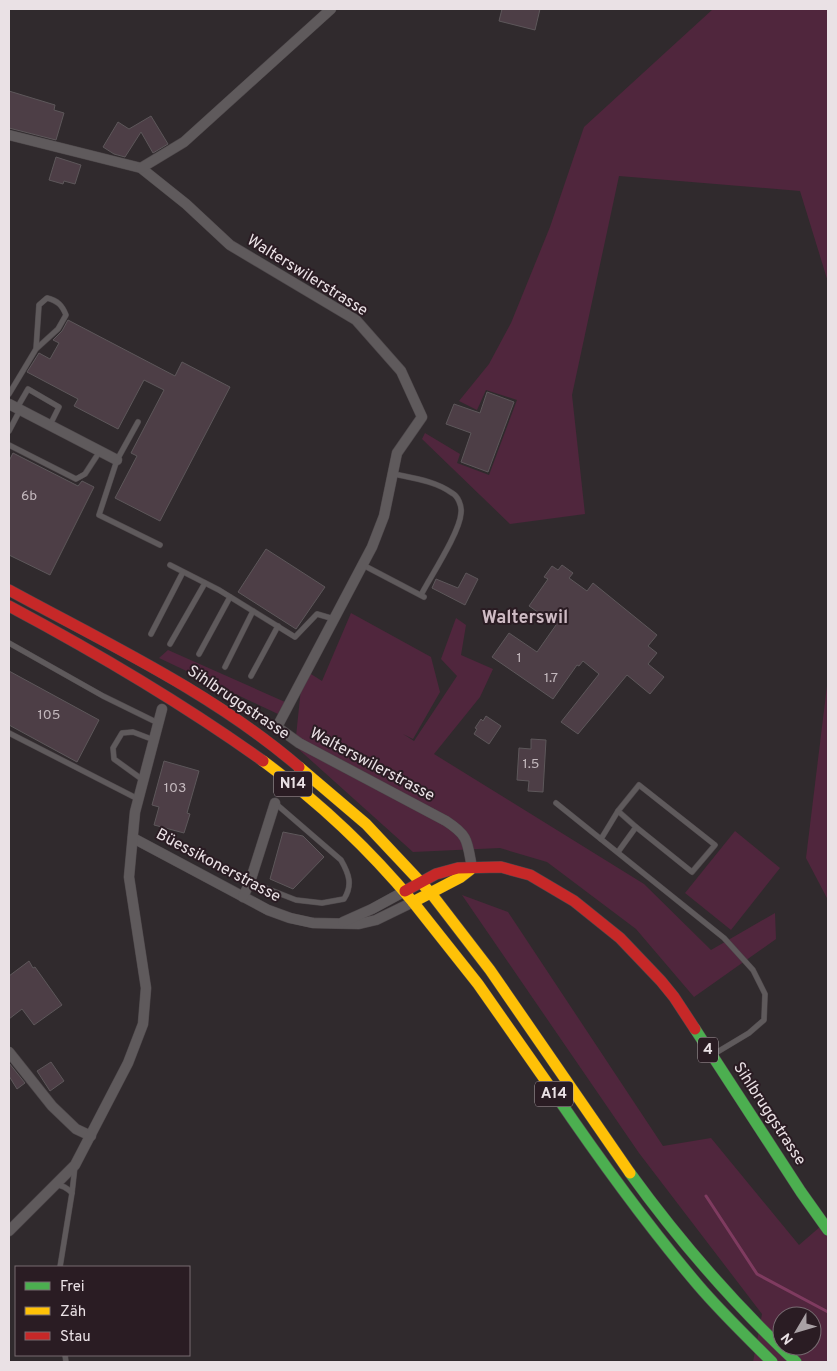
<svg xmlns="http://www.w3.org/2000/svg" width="837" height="1371" font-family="Overpass,sans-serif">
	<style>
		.green { fill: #50263d; fill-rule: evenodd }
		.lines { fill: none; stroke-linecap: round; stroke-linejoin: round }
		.stream { stroke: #7f3b60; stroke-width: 3 }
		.building { fill: #4d3e46; stroke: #5d575a }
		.lane-casing { stroke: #4e484b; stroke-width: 6 }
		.street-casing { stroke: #4e484b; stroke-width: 11 }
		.fast-casing { stroke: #4e484b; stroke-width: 12 }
		.slow-casing { stroke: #4e484b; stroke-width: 12 }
		.jam-casing { stroke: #4e484b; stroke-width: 12 }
		.lane { stroke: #5f5a5c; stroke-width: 5 }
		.street { stroke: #5f5a5c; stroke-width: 10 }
		.fast { stroke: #4caf50; stroke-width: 11 }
		.slow { stroke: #ffc107; stroke-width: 11 }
		.jam { stroke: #c62828; stroke-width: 11 }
		.labels { text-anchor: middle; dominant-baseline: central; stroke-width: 4; stroke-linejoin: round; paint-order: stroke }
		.number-label { font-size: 14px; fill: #c3b8bd }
		.shield { fill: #2a1c23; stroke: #b0a6ab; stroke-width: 1 }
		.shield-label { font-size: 15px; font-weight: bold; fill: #eae1e5 }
		.street-label { font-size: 16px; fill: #eae1e5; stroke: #2a1c23 }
		.neighbourhood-label { font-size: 18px; font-weight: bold; fill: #cebbc4; stroke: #2a1c23 }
	</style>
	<rect width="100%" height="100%" fill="#302a2d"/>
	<g class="green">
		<path d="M713 9H828V282L800 191 619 176 572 395 585 514 510 524 422 439 425 433 460 454 457 463 489 475 517 400 486 390 477 410 459 401 489 364 511 323 550 227 584 127Z"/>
		<path d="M351 613 431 657 440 692 413 739 403 734 414 741 457 676 441 659 456 618 466 625 461 655 493 669 480 697 434 754 644 884 711 950 775 913 776 939 694 997 636 929 547 862 500 848 413 852 295 746 303 669 322 681Z"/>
		<path d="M168 650 285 702 278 714 159 658Z"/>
		<path d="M827 686H828V900L806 858Z"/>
		<path d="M735 831 780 868 731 930 685 893Z"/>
		<path d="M462 895 508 912 663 1146 711 1138 799 1245 828 1220V1362H753L762 1314 639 1153ZM782 1316H812V1346H782Z"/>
	</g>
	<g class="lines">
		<path class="stream" d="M706 1196 757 1274 828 1312"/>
	</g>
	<g class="building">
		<path d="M502 9H540L535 30 499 21Z"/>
		<path d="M9 91 55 105 54 110 64 113 56 140 9 128Z"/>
		<path d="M151 116 168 144 153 153 141 132 125 157 114 154 103 147 118 122 129 129Z"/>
		<path d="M56 157 81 165 75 184 64 181 63 184 49 180Z"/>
		<path d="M68 320 175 376 182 362 230 387 160 521 115 498 137 456 131 453 164 390 144 380 118 429 74 406 78 399 27 372 39 353 50 359 59 343 53 340 62 331Z"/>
		<path d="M487 392 514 402 488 472 461 462 471 433 446 424 454 404 480 413Z"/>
		<path d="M13 453 78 486 82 481 94 487 50 575 9 555V461Z"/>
		<path d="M266 549 325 587 296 629 238 592Z"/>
		<path d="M562 565 573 573 569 578 587 591 593 583 657 635 648 646 657 653 648 664 664 677 650 694 627 675 578 734 561 722 599 674 583 661 579 666 577 665 553 699 492 657 509 633 537 652 556 625 529 606 548 579 544 577 552 566 558 570Z"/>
		<path d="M466 573 478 579 465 605 432 588 436 579 458 588Z"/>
		<path d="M9 671 99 720 77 762 9 725Z"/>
		<path d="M486 716 501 726 489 744 474 734 477 729 475 728 481 719 483 721Z"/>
		<path d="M531 739 546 740 543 792 528 791 529 781 517 780 519 748 531 749Z"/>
		<path d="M164 761 199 771 187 813 190 814 184 833 154 825 159 807 152 805Z"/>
		<path d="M283 832 303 836 324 857 293 889 270 879Z"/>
		<path d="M29 961 33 968 35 967 62 1005 34 1025 22 1009 9 1019V976Z"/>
		<path d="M51 1062 64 1081 50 1091 37 1071Z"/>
		<path d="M9 1063 25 1083 17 1089 9 1076Z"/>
	</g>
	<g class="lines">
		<g class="lane-casing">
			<g id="lane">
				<path d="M9 394 36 349 58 329 66 315C62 305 58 301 47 298L39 305 36 349"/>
				<path d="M17 408 28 389 59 407 50 425"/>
				<path d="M138 422 117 460 99 515 160 545"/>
				<path d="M9 431 20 410"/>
				<path d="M9 445 76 479 85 474 100 451"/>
				<path d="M394 474C413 478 436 481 452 493 458 496 462 506 461 513 460 532 431 576 421 595"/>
				<path d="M170 565 219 590 295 637 317 614 334 619"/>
				<path d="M363 565 424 597"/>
				<path d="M151 634 183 572"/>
				<path d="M9 643 103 696 158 723"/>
				<path d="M170 644 205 583"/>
				<path d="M199 654 230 597"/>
				<path d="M225 667 253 611"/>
				<path d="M251 676 278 626"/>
				<path d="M9 733 138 799"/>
				<path d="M143 780 114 759 113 748 122 733 133 732 154 740"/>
				<path d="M556 803 724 938 753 970 765 994 764 1020 749 1033 714 1054"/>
				<path d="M618 811 636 827"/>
				<path d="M601 839 618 811 639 785 715 845 692 872 636 827 618 852"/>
				<path d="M250 882 296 900 322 903 344 899C353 885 349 874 341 860L275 803"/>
				<path d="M56 1185C63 1185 67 1188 72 1193"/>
				<path d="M60 1267 72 1193 75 1166"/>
				<path d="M65 1355 66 1362"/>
			</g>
		</g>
		<g class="street-casing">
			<g id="street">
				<path d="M9 135 141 168 186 204 230 245 356 320 401 371 422 417 397 453 384 516 372 547 277 727 299 743 446 821C469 836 467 841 472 868"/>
				<path d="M141 168 184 142 331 9"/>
				<path d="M9 404 117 460"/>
				<path d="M133 838 268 910 290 918 313 923 359 924 376 920 413 902"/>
				<path d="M243 897 250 882 275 803"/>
				<path d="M343 922 372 909 405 891"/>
				<path d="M9 1052 52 1106 76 1129 91 1136"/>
				<path d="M9 1231 75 1165 128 1063 143 1024 146 988 129 877 135 812 162 709"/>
			</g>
		</g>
		<g class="fast-casing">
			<g id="fast">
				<path d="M695 1029 801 1192 828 1230"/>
				<path d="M555 1094C600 1160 647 1225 698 1285 721 1312 747 1337 772 1362"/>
				<path d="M630 1173C680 1242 734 1304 796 1362"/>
			</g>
		</g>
		<g class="slow-casing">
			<g id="slow">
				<path d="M263 761C319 802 369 849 413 902L461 877 470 870"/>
				<path d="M299 767 366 824 427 889"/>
				<path d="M430 892 490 970 630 1173"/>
				<path d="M413 902 478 984 555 1094"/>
			</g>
		</g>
		<g class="jam-casing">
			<g id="jam">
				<path d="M9 590C108 644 213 693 299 767"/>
				<path d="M9 606C97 653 182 703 263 761"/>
				<path d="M405 891 436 874 458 868 501 867 530 875 574 901 620 938 661 981 674 997 695 1029"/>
			</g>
		</g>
		<use href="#lane" class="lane"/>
		<use href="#street" class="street"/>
		<use href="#fast" class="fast"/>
		<use href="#slow" class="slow"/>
		<use href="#jam" class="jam"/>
	</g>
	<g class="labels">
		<g class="number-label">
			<text x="29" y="496">6b</text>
			<text x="519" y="658">1</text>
			<text x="551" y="678">1.7</text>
			<text x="49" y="715">105</text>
			<text x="531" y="764">1.5</text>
			<text x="175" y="788">103</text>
		</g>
		<g class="shield">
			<rect x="274" y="771.5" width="38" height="25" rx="4"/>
			<rect x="698" y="1037.5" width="20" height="25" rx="4"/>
			<rect x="535" y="1081.5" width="38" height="25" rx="4"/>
		</g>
		<g class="shield-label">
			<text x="293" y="784">N14</text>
			<text x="708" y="1050">4</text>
			<text x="554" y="1094">A14</text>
		</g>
		<g class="street-label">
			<text transform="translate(307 276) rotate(32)">Walterswilerstrasse</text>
			<text transform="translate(238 703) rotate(34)">Sihlbruggstrasse</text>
			<text transform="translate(372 765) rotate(28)">Walterswilerstrasse</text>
			<text transform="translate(218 866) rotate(28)">Büessikonerstrasse</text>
			<text transform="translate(769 1114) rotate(57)">Sihlbruggstrasse</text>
		</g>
		<g class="neighbourhood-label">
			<text x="525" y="618">Walterswil</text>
		</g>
	</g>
	<rect width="837" height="1371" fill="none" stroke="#eae1e5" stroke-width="20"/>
	<rect x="15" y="1266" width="175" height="90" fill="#2a1c23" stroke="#776b71"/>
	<rect x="25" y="1282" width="25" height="8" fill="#4caf50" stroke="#776b71"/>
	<text x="60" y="1291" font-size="15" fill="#eae1e5">Frei</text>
	<rect x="25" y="1307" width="25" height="8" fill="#ffc107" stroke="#776b71"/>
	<text x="60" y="1316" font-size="15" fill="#eae1e5">Zäh</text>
	<rect x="25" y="1332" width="25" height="8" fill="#c62828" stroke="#776b71"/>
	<text x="60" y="1341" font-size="15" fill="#eae1e5">Stau</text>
	<g transform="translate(797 1331) rotate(232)"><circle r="24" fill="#2a1c23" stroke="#776b71"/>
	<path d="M0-4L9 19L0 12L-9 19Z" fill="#a9a1a5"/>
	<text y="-8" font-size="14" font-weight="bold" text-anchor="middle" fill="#eae1e5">N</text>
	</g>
</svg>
